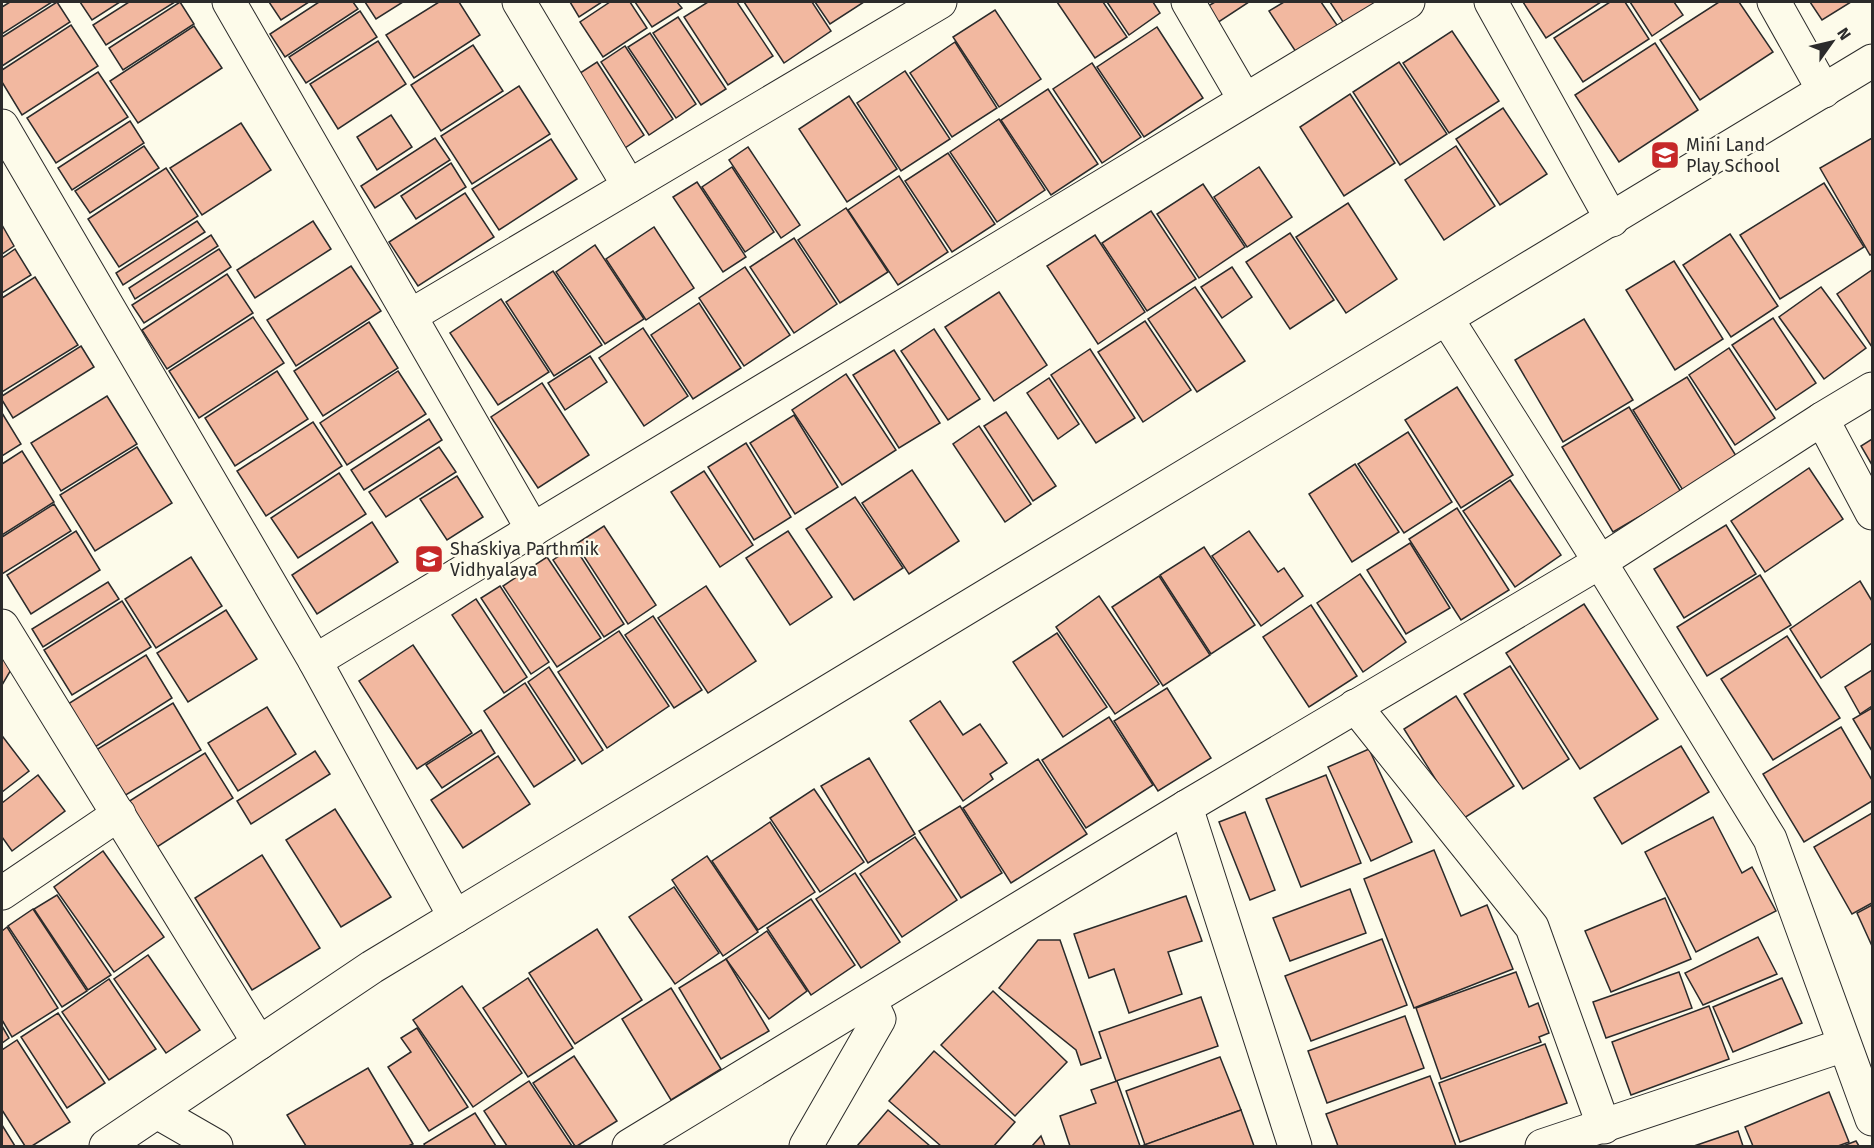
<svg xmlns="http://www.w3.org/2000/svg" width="1874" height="1148" font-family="'Fira Sans',sans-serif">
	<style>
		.building { fill: #f2b8a0; stroke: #2b2b2b; stroke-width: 1.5 }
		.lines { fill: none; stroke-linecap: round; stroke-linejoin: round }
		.minor-casing { stroke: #2b2b2b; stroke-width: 35 }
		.minor { stroke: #fdfbea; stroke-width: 33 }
		.labels { text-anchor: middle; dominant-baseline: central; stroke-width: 4.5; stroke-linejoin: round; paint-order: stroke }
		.poi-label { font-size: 18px; fill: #2b2b2b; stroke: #fdfbea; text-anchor: start }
	</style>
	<rect width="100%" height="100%" fill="#fdfbea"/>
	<g class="building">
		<path d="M10 2H52L2 34V7Z"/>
		<path d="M57 2 70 22 2 66V37Z"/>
		<path d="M80 2H120L92 20Z"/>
		<path d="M129 2H175L106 45 93 25Z"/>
		<path d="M180 2 194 24 123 70 109 48Z"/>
		<path d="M269 2H309L281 20Z"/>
		<path d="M319 2H353L358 9 285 57 270 34Z"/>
		<path d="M365 2H403L376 19Z"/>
		<path d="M439 2H459L480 35 414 78 386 35Z"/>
		<path d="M570 2H602L579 17Z"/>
		<path d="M610 2H630L647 28 603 57 580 22Z"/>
		<path d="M635 2H677L682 8 652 27Z"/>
		<path d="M708 2H737L773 56 728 85 684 17Z"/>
		<path d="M744 2H812L831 31 784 63Z"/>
		<path d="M815 2H864L830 24Z"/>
		<path d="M1057 2H1103L1127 37 1095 58Z"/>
		<path d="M1107 2H1153L1160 13 1129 35Z"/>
		<path d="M1215 2H1249L1214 25 1203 9Z"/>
		<path d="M1284 2H1321L1339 28 1298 55 1269 11Z"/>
		<path d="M1330 2H1393L1349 31Z"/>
		<path d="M1523 2H1601L1546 38Z"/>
		<path d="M1610 2H1625L1649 39 1583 82 1554 38Z"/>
		<path d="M1630 2H1674L1683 15 1652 36Z"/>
		<path d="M1719 2H1739L1773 52 1700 100 1660 40Z"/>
		<path d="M1810 2H1851L1822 20Z"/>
		<path d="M995 10 1041 79 999 107 953 37Z"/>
		<path d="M360 11 377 37 306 83 289 57Z"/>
		<path d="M678 17 726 89 701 105 653 33Z"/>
		<path d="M71 25 98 66 22 115 2 82V70Z"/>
		<path d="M194 26 222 68 138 123 110 81Z"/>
		<path d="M1157 27 1203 98 1144 137 1097 67Z"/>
		<path d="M1452 31 1499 101 1449 133 1403 63Z"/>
		<path d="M650 33 696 104 676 118 628 47Z"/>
		<path d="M378 41 406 84 338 129 310 84Z"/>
		<path d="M955 42 997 108 952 137 910 73Z"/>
		<path d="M1655 43 1698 110 1619 162 1575 95Z"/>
		<path d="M473 45 503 91 441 131 411 85Z"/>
		<path d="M625 46 673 119 649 135 601 62Z"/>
		<path d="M597 62 644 135 622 150 574 77Z"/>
		<path d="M1399 62 1447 134 1400 165 1353 92Z"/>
		<path d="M1092 63 1141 137 1102 163 1053 89Z"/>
		<path d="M905 71 950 139 901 171 857 103Z"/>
		<path d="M98 72 128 117 56 163 27 118Z"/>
		<path d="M519 86 550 134 472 184 441 136Z"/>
		<path d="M1048 89 1098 164 1051 195 1001 120Z"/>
		<path d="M1350 94 1395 163 1344 196 1300 127Z"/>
		<path d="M849 96 897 169 847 202 799 129Z"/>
		<path d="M1503 108 1547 174 1500 205 1456 139Z"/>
		<path d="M391 115 412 147 377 170 357 137Z"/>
		<path d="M999 119 1045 190 997 222 950 152Z"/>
		<path d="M130 121 144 143 72 190 58 168Z"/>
		<path d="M241 123 271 170 202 215 170 168Z"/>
		<path d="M435 138 450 160 375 208 361 186Z"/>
		<path d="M1872 138V254L1870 255 1820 168Z"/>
		<path d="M551 139 577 179 499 230 472 189Z"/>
		<path d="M144 146 159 168 90 213 75 191Z"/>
		<path d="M1456 146 1495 206 1444 240 1405 180Z"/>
		<path d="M748 147 800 225 781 238 729 160Z"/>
		<path d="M948 153 995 224 952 252 905 181Z"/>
		<path d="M451 163 466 187 416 219 401 196Z"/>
		<path d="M732 167 774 232 745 252 702 187Z"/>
		<path d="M1259 167 1292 217 1247 247 1214 197Z"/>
		<path d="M166 168 198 216 119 267 88 219Z"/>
		<path d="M899 176 948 252 898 285 848 210Z"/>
		<path d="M697 182 746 257 723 272 673 197Z"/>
		<path d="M1824 183 1864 247 1780 299 1740 235Z"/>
		<path d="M1203 184 1245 247 1199 278 1157 214Z"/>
		<path d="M465 193 494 237 418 286 389 242Z"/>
		<path d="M1348 203 1397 279 1346 313 1296 237Z"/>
		<path d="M846 208 888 272 840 303 798 240Z"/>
		<path d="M1151 211 1196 279 1147 311 1102 243Z"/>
		<path d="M197 221 205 232 123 285 116 273Z"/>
		<path d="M313 221 331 249 255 298 237 270Z"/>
		<path d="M2 225 14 246 2 254Z"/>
		<path d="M654 227 694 288 646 320 606 259Z"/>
		<path d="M1290 233 1334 300 1290 329 1246 262Z"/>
		<path d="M1730 234 1778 306 1731 337 1683 265Z"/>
		<path d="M211 235 218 246 135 299 129 288Z"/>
		<path d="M1095 235 1145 312 1098 344 1047 266Z"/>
		<path d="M794 238 837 304 794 333 750 267Z"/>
		<path d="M595 245 644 319 605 344 556 272Z"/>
		<path d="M15 249 31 275 2 293V258Z"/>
		<path d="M219 249 231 267 144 323 132 305Z"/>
		<path d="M1674 261 1723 339 1675 370 1626 290Z"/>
		<path d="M351 266 381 311 296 366 267 320Z"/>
		<path d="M745 267 790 335 744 366 699 298Z"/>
		<path d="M1232 267 1252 297 1222 318 1201 287Z"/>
		<path d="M1872 270V347L1837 294Z"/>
		<path d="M553 271 602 345 554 376 506 302Z"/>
		<path d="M227 274 253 313 167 369 142 330Z"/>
		<path d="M35 277 78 345 2 392V298Z"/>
		<path d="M1195 287 1245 361 1197 392 1148 319Z"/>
		<path d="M1821 287 1866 348 1824 379 1779 317Z"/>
		<path d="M999 292 1047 365 994 401 945 327Z"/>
		<path d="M501 299 549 372 498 405 450 333Z"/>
		<path d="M699 303 741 368 693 399 651 335Z"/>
		<path d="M253 317 284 363 199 418 169 371Z"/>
		<path d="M1773 318 1816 383 1776 410 1732 345Z"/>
		<path d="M1584 319 1633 400 1563 442 1515 360Z"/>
		<path d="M1145 321 1191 390 1143 422 1098 352Z"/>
		<path d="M369 322 398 368 323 416 294 371Z"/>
		<path d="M643 328 688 396 644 426 599 358Z"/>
		<path d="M934 329 980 399 948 420 901 351Z"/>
		<path d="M81 346 94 367 13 418 2 400V396Z"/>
		<path d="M1729 348 1775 418 1735 445 1689 375Z"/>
		<path d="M1090 349 1135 418 1096 443 1051 375Z"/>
		<path d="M894 350 940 423 899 448 853 375Z"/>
		<path d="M590 356 607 382 565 410 548 383Z"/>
		<path d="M277 371 308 419 235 466 205 418Z"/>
		<path d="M398 371 426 414 347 465 320 423Z"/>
		<path d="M846 374 896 450 842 485 792 410Z"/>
		<path d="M1687 377 1738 459 1684 492 1633 410Z"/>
		<path d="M1049 378 1079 424 1058 439 1027 393Z"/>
		<path d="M542 383 589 455 538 488 491 417Z"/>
		<path d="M1457 387 1513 475 1461 508 1405 420Z"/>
		<path d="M107 396 137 444 61 491 31 443Z"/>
		<path d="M1629 407 1681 492 1613 532 1562 447Z"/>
		<path d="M1006 412 1056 486 1033 501 984 426Z"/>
		<path d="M2 413 21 444 2 456Z"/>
		<path d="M794 415 838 487 795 514 750 443Z"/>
		<path d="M429 419 442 440 364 490 351 470Z"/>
		<path d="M313 422 342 466 266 516 237 471Z"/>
		<path d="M979 426 1031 504 1005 522 953 444Z"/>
		<path d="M1408 432 1452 502 1404 533 1358 464Z"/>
		<path d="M1872 439V465L1861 446Z"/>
		<path d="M746 443 791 517 754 540 708 467Z"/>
		<path d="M137 447 172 503 95 551 60 495Z"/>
		<path d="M439 447 456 472 386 517 369 492Z"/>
		<path d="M22 451 54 502 2 535V464Z"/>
		<path d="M1355 464 1399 532 1352 562 1309 494Z"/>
		<path d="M1809 468 1843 519 1765 572 1731 521Z"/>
		<path d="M912 470 959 541 909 574 862 503Z"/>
		<path d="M704 471 753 545 720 567 671 492Z"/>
		<path d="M339 473 366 514 298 558 271 518Z"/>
		<path d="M457 476 483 517 447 540 420 499Z"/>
		<path d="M1510 480 1561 555 1515 587 1463 511Z"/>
		<path d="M855 497 903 568 854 600 806 529Z"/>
		<path d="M54 504 71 531 2 574V537Z"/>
		<path d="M1457 508 1509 590 1461 620 1409 539Z"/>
		<path d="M372 522 398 562 317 614 292 575Z"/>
		<path d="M1726 525 1756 574 1684 618 1654 569Z"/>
		<path d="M604 526 656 605 628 624 576 544Z"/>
		<path d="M76 531 100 570 31 614 7 575Z"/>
		<path d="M788 531 832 597 790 625 746 558Z"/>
		<path d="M1249 531 1278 572 1284 568 1303 596 1261 626 1212 556Z"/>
		<path d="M1410 543 1450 608 1406 634 1367 570Z"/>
		<path d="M574 546 624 624 604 637 553 560Z"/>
		<path d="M1204 547 1255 625 1211 654 1160 575Z"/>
		<path d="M191 557 222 606 156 648 125 599Z"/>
		<path d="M547 557 601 638 557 667 503 586Z"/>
		<path d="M1360 574 1406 642 1363 672 1317 603Z"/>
		<path d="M1760 575 1791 625 1707 676 1677 627Z"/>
		<path d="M1159 576 1210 655 1163 686 1112 607Z"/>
		<path d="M1860 581 1872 601V643L1821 678 1790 629Z"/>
		<path d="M108 582 119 599 43 647 32 629Z"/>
		<path d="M500 586 549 662 531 674 481 598Z"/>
		<path d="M706 586 756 661 708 693 658 618Z"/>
		<path d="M1099 596 1159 684 1115 714 1056 627Z"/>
		<path d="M476 599 527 677 504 693 452 615Z"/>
		<path d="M122 601 151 647 72 695 44 650Z"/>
		<path d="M1584 604 1658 719 1580 769 1506 653Z"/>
		<path d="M1311 605 1357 676 1309 707 1263 637Z"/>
		<path d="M226 610 257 659 188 702 157 653Z"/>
		<path d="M653 616 702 690 674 708 625 635Z"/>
		<path d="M619 631 669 706 607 748 558 672Z"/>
		<path d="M1057 633 1107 707 1063 737 1013 662Z"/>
		<path d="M1787 636 1840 718 1773 760 1721 679Z"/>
		<path d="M413 645 472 733 417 769 359 681Z"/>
		<path d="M2 654 15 663 2 685Z"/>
		<path d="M146 655 172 698 95 747 68 704Z"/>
		<path d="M1510 666 1569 759 1523 789 1464 694Z"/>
		<path d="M549 667 603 750 582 764 528 682Z"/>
		<path d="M1872 670V706L1860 714 1845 687Z"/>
		<path d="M525 683 575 760 534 787 484 711Z"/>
		<path d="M1167 688 1211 758 1158 791 1114 721Z"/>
		<path d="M1456 696 1514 786 1461 820 1404 729Z"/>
		<path d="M940 701 963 735 980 724 1007 763 990 774 993 779 963 801 910 721Z"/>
		<path d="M173 703 201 750 124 796 96 750Z"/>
		<path d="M267 707 296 754 238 791 208 743Z"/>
		<path d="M1872 708V751L1853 719Z"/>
		<path d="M1109 717 1153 785 1086 828 1042 760Z"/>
		<path d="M1841 727 1872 780V801L1804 842 1763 774Z"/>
		<path d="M481 730 495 753 442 788 426 765Z"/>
		<path d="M3 737 29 771 2 792V738Z"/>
		<path d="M1681 746 1709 792 1622 844 1594 798Z"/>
		<path d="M1369 749 1412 842 1371 861 1328 767Z"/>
		<path d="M315 751 330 774 251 824 237 801Z"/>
		<path d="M205 753 233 798 157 847 128 802Z"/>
		<path d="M498 756 530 804 463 848 431 800Z"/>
		<path d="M869 758 915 834 868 863 821 786Z"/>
		<path d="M1038 759 1087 834 1011 883 963 808Z"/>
		<path d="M38 775 65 811 12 851 2 837V803Z"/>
		<path d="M1326 775 1361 863 1301 887 1266 799Z"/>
		<path d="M814 789 864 862 820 892 770 818Z"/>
		<path d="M960 806 1002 873 961 898 919 831Z"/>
		<path d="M335 809 391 897 341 927 286 840Z"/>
		<path d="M1245 812 1275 890 1250 900 1219 822Z"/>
		<path d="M1872 813V903L1852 914 1814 847Z"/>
		<path d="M1713 817 1742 873 1752 867 1776 911 1696 952 1645 852Z"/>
		<path d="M770 822 815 892 758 930 712 861Z"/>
		<path d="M915 837 957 900 902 937 860 874Z"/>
		<path d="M1434 850 1461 916 1487 905 1513 969 1414 1008 1364 879Z"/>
		<path d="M103 851 164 937 114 972 54 887Z"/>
		<path d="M262 855 320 948 252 990 195 898Z"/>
		<path d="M707 856 758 932 723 956 672 880Z"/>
		<path d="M855 873 900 942 861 968 816 899Z"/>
		<path d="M674 887 719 953 675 984 629 917Z"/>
		<path d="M1350 889 1366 933 1290 961 1273 918Z"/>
		<path d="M57 895 111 975 88 990 34 909Z"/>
		<path d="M1186 896 1202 941 1168 952 1182 994 1129 1013 1114 969 1089 978 1074 934Z"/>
		<path d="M1665 898 1691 959 1611 992 1585 931Z"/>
		<path d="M811 899 855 965 811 995 767 928Z"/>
		<path d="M1872 905V946L1857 913Z"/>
		<path d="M33 909 87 991 62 1007 8 926Z"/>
		<path d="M7 927 58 1008 12 1037 2 1020V931Z"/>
		<path d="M597 929 642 1000 575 1044 529 973Z"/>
		<path d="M767 931 807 991 769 1019 726 959Z"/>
		<path d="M1758 937 1777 974 1703 1005 1685 973Z"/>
		<path d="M1382 939 1407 1005 1311 1041 1285 976Z"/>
		<path d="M1038 940H1060L1101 1058 1081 1065 1076 1050 999 988Z"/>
		<path d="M148 955 200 1030 166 1053 114 979Z"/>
		<path d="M726 959 769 1031 721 1059 679 988Z"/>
		<path d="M1516 972 1529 1007 1538 1003 1549 1033 1539 1037 1541 1042 1441 1079 1416 1008Z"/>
		<path d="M1679 972 1692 1008 1606 1038 1593 1002Z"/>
		<path d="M528 978 573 1048 528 1077 483 1008Z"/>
		<path d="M1782 978 1802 1023 1733 1052 1713 1007Z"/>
		<path d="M109 979 156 1049 109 1080 62 1012Z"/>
		<path d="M462 986 522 1073 473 1107 413 1020Z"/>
		<path d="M671 988 721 1069 671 1100 622 1019Z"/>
		<path d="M993 991 1067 1062 1015 1116 941 1045Z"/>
		<path d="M1201 997 1218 1046 1116 1081 1099 1032Z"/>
		<path d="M1709 1006 1729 1059 1631 1095 1612 1042Z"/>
		<path d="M58 1013 105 1083 67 1108 21 1037Z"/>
		<path d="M1405 1016 1424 1068 1327 1103 1308 1051Z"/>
		<path d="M2 1026 9 1038 2 1043Z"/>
		<path d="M417 1028 468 1107 429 1131 388 1067 411 1052 401 1038Z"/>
		<path d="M17 1040 70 1122 32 1146H25L2 1110V1050Z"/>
		<path d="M1545 1044 1567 1103 1460 1142 1439 1083Z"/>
		<path d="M934 1051 1015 1122 994 1146H941L889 1101Z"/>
		<path d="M574 1056 617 1121 577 1146H575L533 1083Z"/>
		<path d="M1220 1057 1241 1110 1145 1145 1126 1091Z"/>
		<path d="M368 1068 413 1144 408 1146H306L287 1115Z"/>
		<path d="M1430 1076 1456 1146H1338L1326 1114Z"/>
		<path d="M529 1081 572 1146H507L484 1111Z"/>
		<path d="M1117 1081 1140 1146H1070L1060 1116 1096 1103 1091 1090Z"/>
		<path d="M1829 1092 1849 1142 1838 1146H1753L1745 1127Z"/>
		<path d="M888 1110 930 1146H857Z"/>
		<path d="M1241 1110 1254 1146H1145L1144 1145Z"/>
		<path d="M475 1113 496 1146H425L424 1144Z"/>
		<path d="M2 1125 15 1146H2Z"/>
		<path d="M1738 1131 1743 1146H1694Z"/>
		<path d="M1041 1136 1045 1146H1032Z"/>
		<path d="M1856 1141 1859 1146H1843Z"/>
	</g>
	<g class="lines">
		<g class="minor-casing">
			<g id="minor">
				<path d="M229 2 533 530"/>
				<path d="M519 2 629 186"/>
				<path d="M1188 2 1245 100"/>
				<path d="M1491 2 1612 220"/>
				<path d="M1774 2 1824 91"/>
				<path d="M2 126 315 661 455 917"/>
				<path d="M410 316 940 2"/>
				<path d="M1447 319 1600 562 1770 839 1872 1119"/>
				<path d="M1822 419 1872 513"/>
				<path d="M2 626 259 1043"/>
				<path d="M315 661 1408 2"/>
				<path d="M1355 706 1532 927 1604 1127"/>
				<path d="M1186 807 1295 1146"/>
				<path d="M2 893 119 814"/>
				<path d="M157 1112 216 1146"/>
				<path d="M106 1146 372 967 1872 61"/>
				<path d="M629 1146 1186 807 1600 562 1822 419 1872 389"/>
				<path d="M806 1146 879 1019 870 1000"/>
				<path d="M1542 1146 1844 1045"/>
			</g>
		</g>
		<use href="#minor" class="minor"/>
	</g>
	<defs>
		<g id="school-square" transform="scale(1.5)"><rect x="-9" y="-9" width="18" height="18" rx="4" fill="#c62828" stroke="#fdfbea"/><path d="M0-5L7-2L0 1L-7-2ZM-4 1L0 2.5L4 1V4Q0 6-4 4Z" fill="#fff"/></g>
	</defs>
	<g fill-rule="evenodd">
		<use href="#school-square" x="1665" y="155"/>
		<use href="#school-square" x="429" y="559"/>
	</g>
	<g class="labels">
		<g class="poi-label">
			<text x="1686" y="145">Mini Land<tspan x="1686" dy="21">Play School</tspan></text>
			<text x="450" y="549">Shaskiya Parthmik<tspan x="450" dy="21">Vidhyalaya</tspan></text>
		</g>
	</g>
	<rect width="1874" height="1148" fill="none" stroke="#2b2b2b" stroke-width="6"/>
	<g transform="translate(1832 42) rotate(56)" stroke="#fdfbea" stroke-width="4.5" paint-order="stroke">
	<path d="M0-4.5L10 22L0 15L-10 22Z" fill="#2b2b2b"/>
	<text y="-9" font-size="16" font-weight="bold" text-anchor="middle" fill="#2b2b2b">N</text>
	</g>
</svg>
